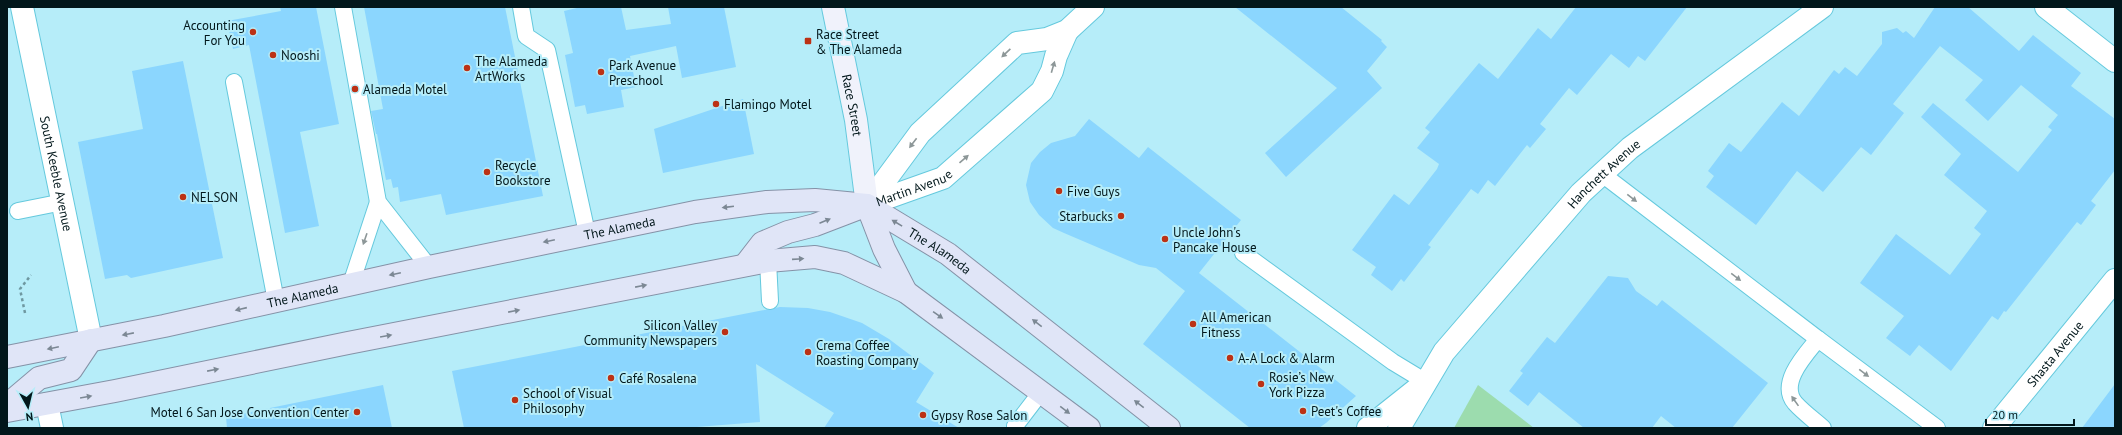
<svg xmlns="http://www.w3.org/2000/svg" width="2122" height="435" font-family="'PT Sans',sans-serif">
	<style>
		.green { fill: #9cdcae }
		.building { fill: #8bd6fe }
		.lines { fill: none; stroke-linecap: round; stroke-linejoin: round }
		.lane-casing { stroke: #65c9dd; stroke-width: 18 }
		.street-casing { stroke: #65c9dd; stroke-width: 24 }
		.secondary-casing { stroke: #65c9dd; stroke-width: 24 }
		.primary-casing { stroke: #8592a7; stroke-width: 24 }
		.path { stroke: #6f98a1; stroke-width: 2.5; stroke-dasharray: 3 3; stroke-linecap: butt }
		.lane { stroke: #fff; stroke-width: 16 }
		.street { stroke: #fff; stroke-width: 22 }
		.secondary { stroke: #f0f2fb; stroke-width: 22 }
		.primary { stroke: #e0e5f7; stroke-width: 22 }
		.oneway { fill: #8d9798 }
		.oneway2 { fill: #7c8894 }
		.poi-dot { fill: #bc3115; stroke: #b6edf9; stroke-width: 1.5 }
		.labels { text-anchor: middle; dominant-baseline: central; stroke-width: 4; stroke-linejoin: round; paint-order: stroke }
		.poi-label { font-size: 13px; fill: #02171b; stroke: #b6edf9; text-anchor: start }
		.street-label { font-size: 13px; fill: #02171b; stroke: #b6edf9 }
	</style>
	<rect width="100%" height="100%" fill="#b6edf9"/>
	<path class="green" d="M1478 385 1534 428H1454Z"/>
	<g class="building">
		<path d="M280 7H316L339 124 300 132 319 226 285 233 249 45 233 49 227 21 281 11Z"/>
		<path d="M364 7H505L543 196 446 215 441 194 400 202 398 187 393 188 391 179 386 180 377 134H376L371 111 383 109Z"/>
		<path d="M581 7H621L626 30 671 24 668 7H724L736 67 682 78 676 46 630 56 636 87 621 90 624 107 587 114 585 105 575 107 565 55 573 53 564 11Z"/>
		<path d="M1235 7H1341L1382 40 1381 41 1387 47 1367 71 1382 88 1286 177 1265 153 1337 88Z"/>
		<path d="M1576 7H1687L1645 61 1638 56 1629 68 1611 54 1577 95 1569 88 1540 124 1546 129 1530 148 1527 145 1495 186 1488 180 1478 194 1471 189 1428 245 1431 247 1404 282 1401 279 1392 291 1371 275 1376 267 1352 250 1394 194 1409 205 1437 169 1439 164 1417 148 1430 132 1425 128 1479 63 1498 79 1538 28 1551 39Z"/>
		<path d="M1935 7H1968L2019 51 2033 35 2081 73 2071 86 2115 119V170L2091 201 2096 205 2081 225 2077 222 2006 312 2004 311 1998 320 1992 316 1951 371 1919 345 1910 356 1886 338 1904 316 1860 283 1896 234 1950 275 1981 234 1974 228 1987 211 1944 175 1961 154 1921 117 1933 103 2018 172 2052 130 2048 127 2058 115 2021 85 1988 121 1965 100 1983 80 1940 46 1893 104 1904 113 1871 155 1861 147 1823 192 1797 171 1756 225 1706 187 1714 176 1708 171 1729 143 1741 152 1782 102 1799 116 1834 70 1839 74 1845 67 1857 76 1882 44V32L1897 28 1903 33 1906 31 1914 38Z"/>
		<path d="M183 61 223 258 131 278 127 275 105 279 78 142 143 129 132 71Z"/>
		<path d="M743 99 754 154 663 173 654 129Z"/>
		<path d="M1089 119 1139 158 1148 147 1241 220 1199 273 1356 396 1326 423 1319 428H1250L1143 344 1185 291 1156 268 1139 265 1064 233 1053 228 1039 215 1030 202 1026 185 1031 163 1040 152 1051 143 1075 136Z"/>
		<path d="M1608 276 1628 278 1636 291 1657 306 1662 300 1768 383 1732 428H1676L1661 416 1652 428H1584L1539 392 1528 406 1509 391 1523 373 1520 371 1547 337 1555 343Z"/>
		<path d="M780 307 808 308 830 312 862 323 889 339 934 373 916 402 959 428H824L834 413 756 364 760 422 684 428H464L452 371Z"/>
		<path d="M2115 384V428H2082Z"/>
		<path d="M383 385 392 428H227L226 417Z"/>
	</g>
	<g class="lines">
		<g class="lane-casing">
			<g id="lane">
				<path d="M343 7 378 202 429 267"/>
				<path d="M521 7 526 36 547 50 587 233"/>
				<path d="M234 82 276 301"/>
				<path d="M1602 174 1818 339"/>
				<path d="M18 211 63 202"/>
				<path d="M1243 253 1393 362 1426 382"/>
				<path d="M768 261 770 301"/>
				<path d="M351 284 378 202"/>
				<path d="M1015 426 1041 392"/>
				<path d="M1823 428C1814 420 1803 412 1795 403 1778 383 1806 354 1818 339L1937 428"/>
			</g>
		</g>
		<g class="street-casing">
			<g id="street">
				<path id="s1" d="M22 7 91 340"/>
				<path d="M2046 7 2115 61"/>
				<path d="M867 205 920 133 1017 43 1047 39 1067 31 1093 7"/>
				<path id="s2" d="M867 205 943 178 1042 91 1052 71 1056 56 1067 31"/>
				<path d="M47 404 52 428"/>
				<path d="M1368 428 1417 389"/>
				<path id="s3" d="M1399 428 1444 352 1581 193 1630 148 1822 7"/>
				<path id="s4" d="M1994 428 2115 280"/>
			</g>
		</g>
		<g class="secondary-casing">
			<g id="secondary">
				<path id="s5" d="M833 7 856 120 867 205"/>
			</g>
		</g>
		<g class="primary-casing">
			<g id="primary">
				<path d="M867 205 884 249 906 292"/>
				<path d="M745 265 762 243 788 232 815 225 862 207"/>
				<path id="s6" d="M7 357 164 326 429 267 695 212 767 202 815 200 867 205 948 254 1169 428"/>
				<path d="M7 405 39 378 71 370 91 340"/>
				<path d="M7 411 115 391 348 343 768 261 815 257 844 263 906 292 1089 428"/>
			</g>
		</g>
		<path class="path" d="M25 313 20 289 31 275"/>
		<use href="#lane" class="lane"/>
		<use href="#street" class="street"/>
		<use href="#secondary" class="secondary"/>
		<use href="#primary" class="primary"/>
	</g>
	<defs><path id="oneway-solid" d="M-6-.8H1V-3.2L6.5 0L1 3.2V.8H-6Z"/></defs>
	<g class="oneway">
		<use href="#oneway-solid" transform="translate(1006 53) rotate(137)"/>
		<use href="#oneway-solid" transform="translate(1053 67) rotate(-74)"/>
		<use href="#oneway-solid" transform="translate(913 143) rotate(127)"/>
		<use href="#oneway-solid" transform="translate(964 159) rotate(-41)"/>
		<use href="#oneway-solid" transform="translate(1632 198) rotate(38)"/>
		<use href="#oneway-solid" transform="translate(365 239) rotate(109)"/>
		<use href="#oneway-solid" transform="translate(1736 277) rotate(37)"/>
		<use href="#oneway-solid" transform="translate(1864 373) rotate(37)"/>
		<use href="#oneway-solid" transform="translate(1795 401) rotate(-125)"/>
	</g>
	<g class="oneway2">
		<use href="#oneway-solid" transform="translate(728 207) rotate(173)"/>
		<use href="#oneway-solid" transform="translate(825 221) rotate(-23)"/>
		<use href="#oneway-solid" transform="translate(897 223) rotate(-149)"/>
		<use href="#oneway-solid" transform="translate(549 241) rotate(168)"/>
		<use href="#oneway-solid" transform="translate(798 259) rotate(-4)"/>
		<use href="#oneway-solid" transform="translate(395 274) rotate(168)"/>
		<use href="#oneway-solid" transform="translate(641 286) rotate(-11)"/>
		<use href="#oneway-solid" transform="translate(241 309) rotate(167)"/>
		<use href="#oneway-solid" transform="translate(514 311) rotate(-11)"/>
		<use href="#oneway-solid" transform="translate(938 315) rotate(35)"/>
		<use href="#oneway-solid" transform="translate(1037 323) rotate(-142)"/>
		<use href="#oneway-solid" transform="translate(128 334) rotate(169)"/>
		<use href="#oneway-solid" transform="translate(386 336) rotate(-10)"/>
		<use href="#oneway-solid" transform="translate(53 348) rotate(168)"/>
		<use href="#oneway-solid" transform="translate(213 370) rotate(-11)"/>
		<use href="#oneway-solid" transform="translate(86 397) rotate(-10)"/>
		<use href="#oneway-solid" transform="translate(1139 404) rotate(-142)"/>
		<use href="#oneway-solid" transform="translate(1065 410) rotate(37)"/>
	</g>
	<g class="poi-dot">
		<circle cx="253" cy="32" r="4"/>
		<rect x="804" y="37" width="8" height="8" rx="2"/>
		<circle cx="273" cy="55" r="4"/>
		<circle cx="467" cy="68" r="4"/>
		<circle cx="601" cy="72" r="4"/>
		<circle cx="355" cy="89" r="4"/>
		<circle cx="716" cy="104" r="4"/>
		<circle cx="487" cy="172" r="4"/>
		<circle cx="1059" cy="191" r="4"/>
		<circle cx="183" cy="197" r="4"/>
		<circle cx="1121" cy="216" r="4"/>
		<circle cx="1165" cy="239" r="4"/>
		<circle cx="1193" cy="324" r="4"/>
		<circle cx="725" cy="332" r="4"/>
		<circle cx="808" cy="352" r="4"/>
		<circle cx="1230" cy="358" r="4"/>
		<circle cx="611" cy="378" r="4"/>
		<circle cx="1261" cy="384" r="4"/>
		<circle cx="515" cy="400" r="4"/>
		<circle cx="1303" cy="411" r="4"/>
		<circle cx="357" cy="412" r="4"/>
		<circle cx="923" cy="415" r="4"/>
	</g>
	<g class="labels">
		<g class="poi-label">
			<text x="245" y="25" text-anchor="end">Accounting<tspan x="245" dy="15">For You</tspan></text>
			<text x="816" y="34">Race Street<tspan x="816" dy="15">&amp; The Alameda</tspan></text>
			<text x="281" y="55">Nooshi</text>
			<text x="475" y="61">The Alameda<tspan x="475" dy="15">ArtWorks</tspan></text>
			<text x="609" y="65">Park Avenue<tspan x="609" dy="15">Preschool</tspan></text>
			<text x="363" y="89">Alameda Motel</text>
			<text x="724" y="104">Flamingo Motel</text>
			<text x="495" y="165">Recycle<tspan x="495" dy="15">Bookstore</tspan></text>
			<text x="1067" y="191">Five Guys</text>
			<text x="191" y="197">NELSON</text>
			<text x="1113" y="216" text-anchor="end">Starbucks</text>
			<text x="1173" y="232">Uncle John's<tspan x="1173" dy="15">Pancake House</tspan></text>
			<text x="1201" y="317">All American<tspan x="1201" dy="15">Fitness</tspan></text>
			<text x="717" y="325" text-anchor="end">Silicon Valley<tspan x="717" dy="15">Community Newspapers</tspan></text>
			<text x="816" y="345">Crema Coffee<tspan x="816" dy="15">Roasting Company</tspan></text>
			<text x="1238" y="358">A-A Lock &amp; Alarm</text>
			<text x="1269" y="377">Rosie’s New<tspan x="1269" dy="15">York Pizza</tspan></text>
			<text x="619" y="378">Café Rosalena</text>
			<text x="523" y="393">School of Visual<tspan x="523" dy="15">Philosophy</tspan></text>
			<text x="1311" y="411">Peet's Coffee</text>
			<text x="349" y="412" text-anchor="end">Motel 6 San Jose Convention Center</text>
			<text x="931" y="415">Gypsy Rose Salon</text>
		</g>
		<g class="street-label">
			<text stroke="none"><textPath href="#s5" startOffset="100">Race Street</textPath></text>
			<text stroke="none"><textPath href="#s1" startOffset="170">South Keeble Avenue</textPath></text>
			<text stroke="none"><textPath href="#s3" startOffset="328">Hanchett Avenue</textPath></text>
			<text stroke="none"><textPath href="#s2" startOffset="50">Martin Avenue</textPath></text>
			<text stroke="none"><textPath href="#s6" startOffset="626">The Alameda</textPath></text>
			<text stroke="none"><textPath href="#s6" startOffset="962">The Alameda</textPath></text>
			<text stroke="none"><textPath href="#s6" startOffset="302">The Alameda</textPath></text>
			<text stroke="none"><textPath href="#s4" startOffset="96">Shasta Avenue</textPath></text>
		</g>
	</g>
	<rect width="2122" height="435" fill="none" stroke="#02171b" stroke-width="16"/>
	<g transform="translate(28 407) rotate(172)" stroke="#b6edf9" stroke-width="3" paint-order="stroke">
	<path d="M0-3L7 15L0 10L-7 15Z" fill="#02171b"/>
	<text y="-6" font-size="11" font-weight="bold" text-anchor="middle" fill="#02171b">N</text>
	</g>
	<path d="M1986 419v6h88v-6" fill="none" stroke="#02171b" stroke-width="2"/>
	<text x="1992" y="419" font-size="12" fill="#02171b" stroke="#b6edf9" stroke-width="3" paint-order="stroke">20 m</text>
</svg>
